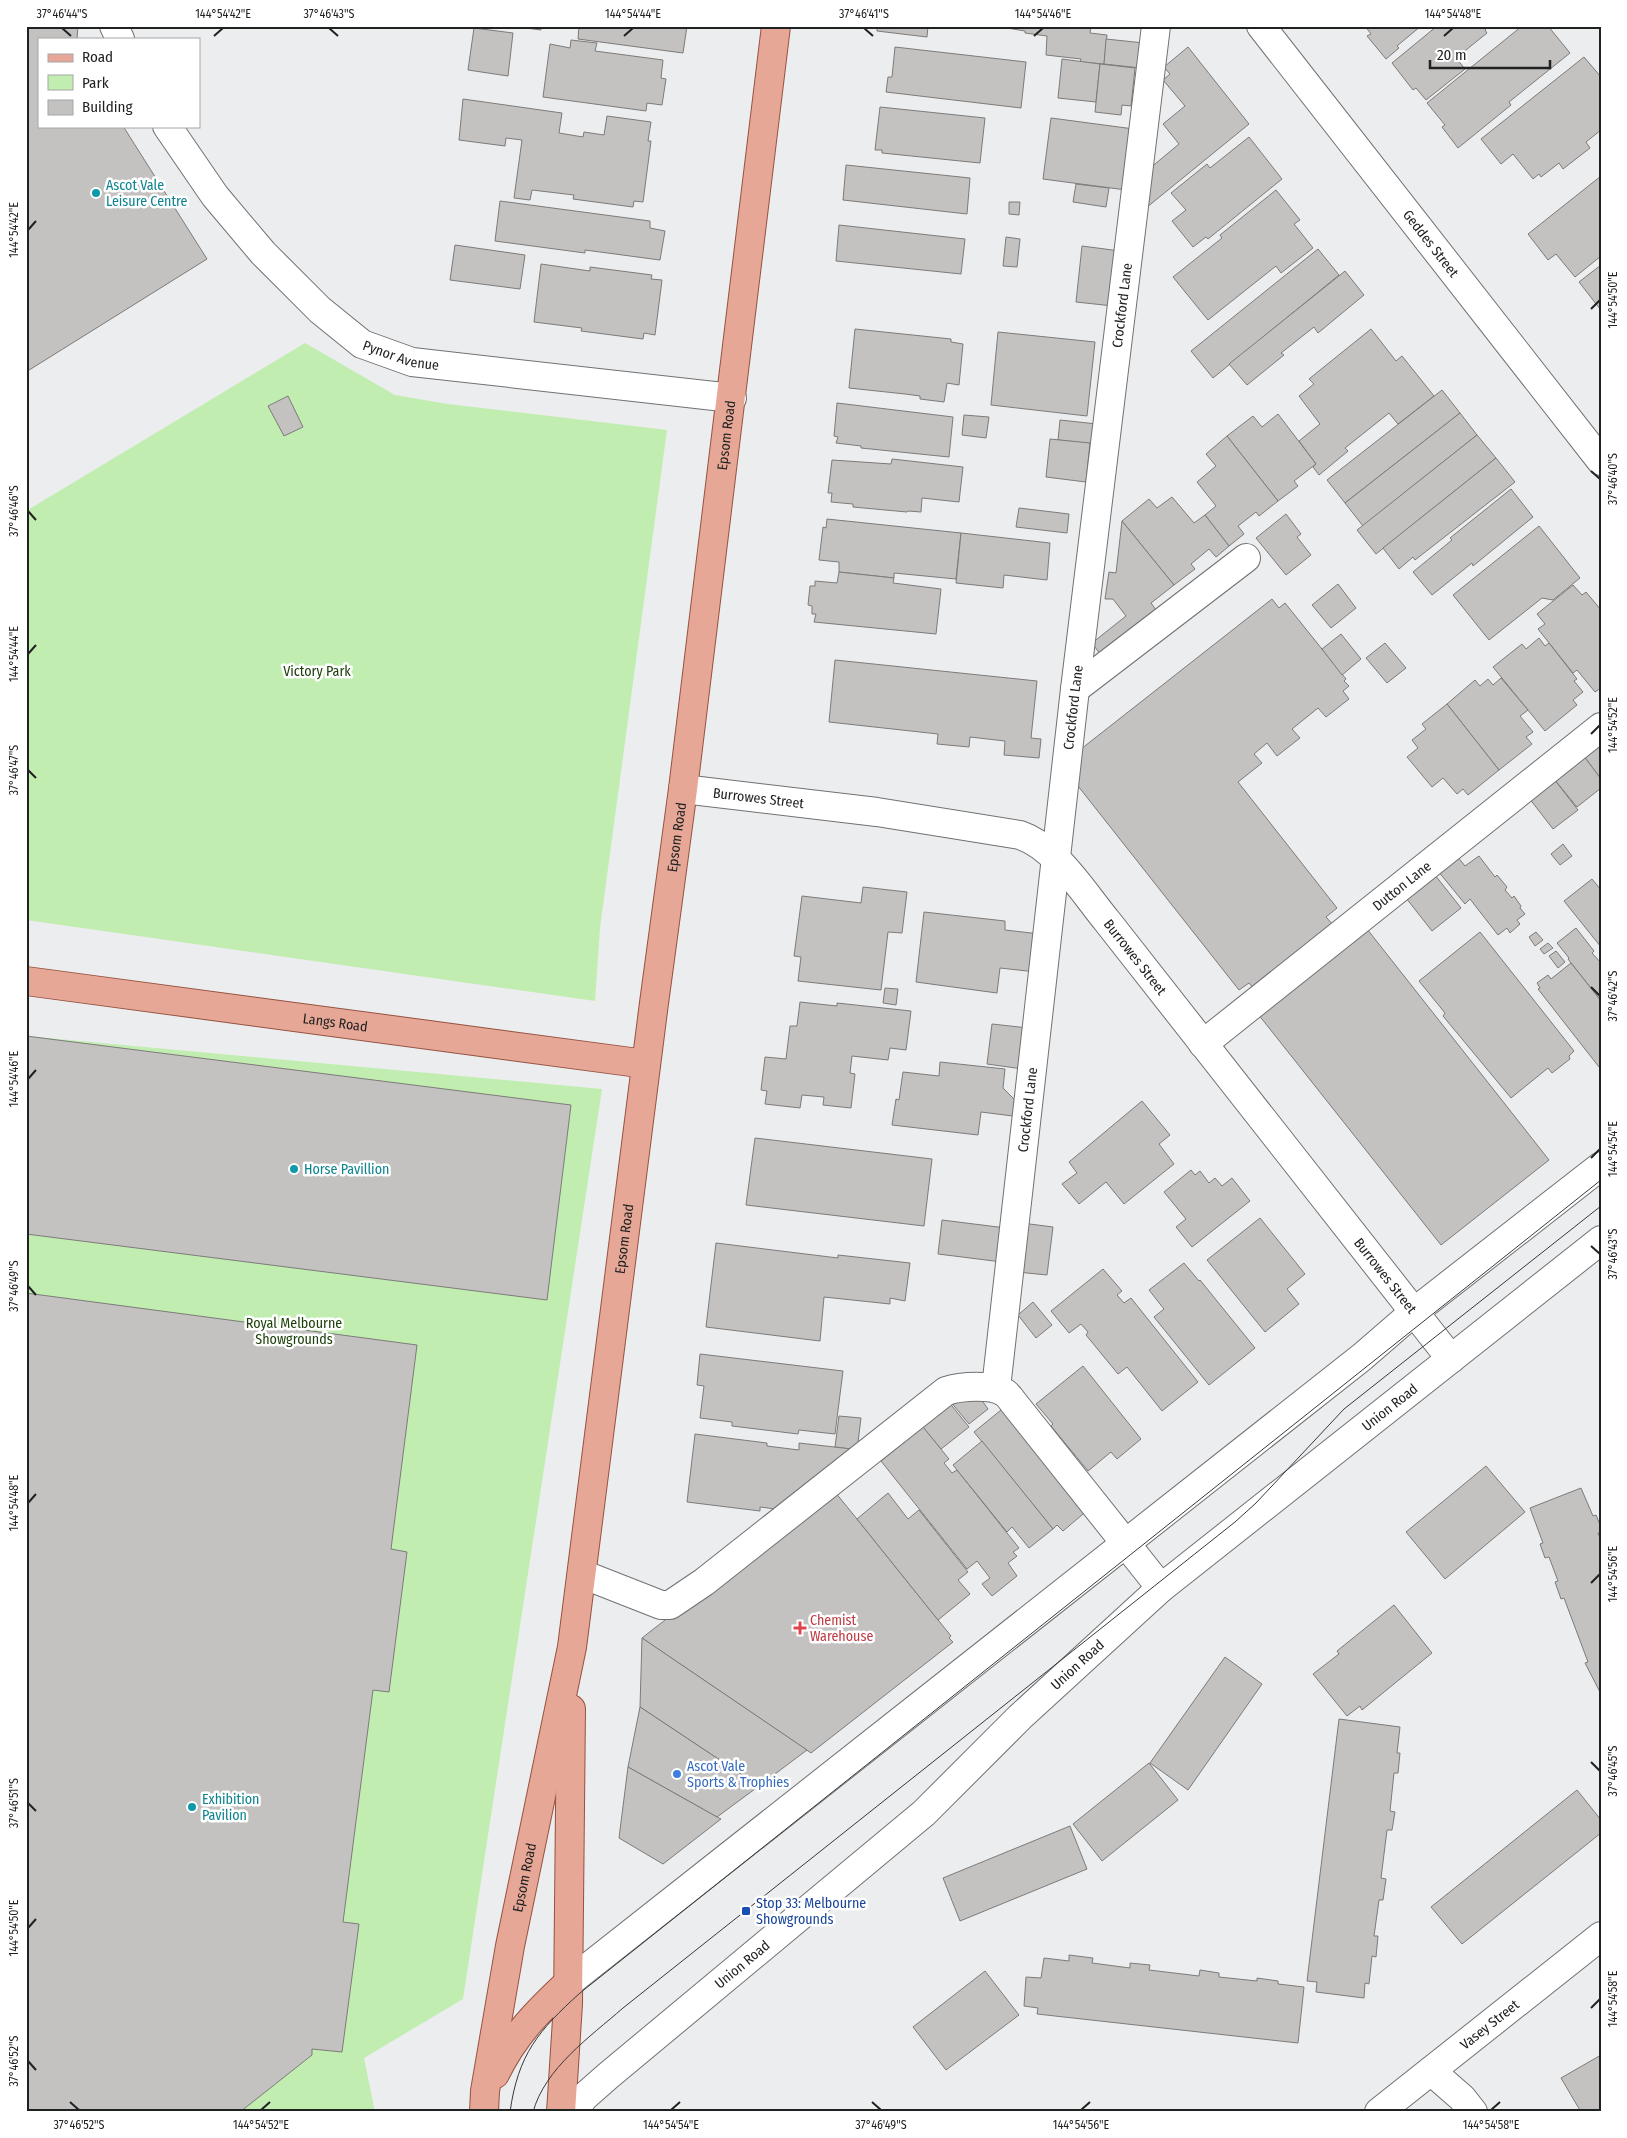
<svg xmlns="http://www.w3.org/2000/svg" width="1627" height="2138" font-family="'Fira Sans Condensed',sans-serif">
<rect width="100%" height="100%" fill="#ecedef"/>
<g fill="#c1eeb0">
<path d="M305,343L395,395L448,404L667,430L600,928L595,1001L26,920V511Z"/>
<path d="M26,1036L602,1089L463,1999L364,2058L375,2112H26Z"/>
</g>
<g fill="#c4c2c0" stroke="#7d7b7a">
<path d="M26,26H78L77,39H39V126H123L207,259L26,372Z"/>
<path d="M511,26H541V30Z"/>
<path d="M579,26H687L683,53L578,39Z"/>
<path d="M877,26H928L927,37L877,31Z"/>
<path d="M995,26H1091L1090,33L1107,35L1104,64L1080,62L1081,59L1046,55L1047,36L1025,33V31Z"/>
<path d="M1365,26H1421L1397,46L1399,48L1386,59L1367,36L1371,34Z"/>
<path d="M1437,26H1489L1485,30L1487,33L1456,58L1465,69L1426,100L1416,88L1413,90L1392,63Z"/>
<path d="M1522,26H1548L1570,53L1509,102L1511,105L1458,148L1442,127L1445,125L1427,103Z"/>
<path d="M474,28L513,33L508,76L468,70Z"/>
<path d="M1106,39L1144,43L1141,68L1104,64Z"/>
<path d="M571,40L597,43L595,51L663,60L661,78L666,79L662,105L647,103L646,111L543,97L550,44L570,48Z"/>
<path d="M895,47L1026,62L1021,108L886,92L888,77H892Z"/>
<path d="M1188,47L1249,124L1146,208L1149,169L1179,144L1163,124L1185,106L1163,80L1170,74L1164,67Z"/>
<path d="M1584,57L1601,77V130L1586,142L1590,148L1563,169L1559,163L1541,177L1539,174L1533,179L1513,154L1501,164L1481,139Z"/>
<path d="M1062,59L1100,64L1096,102L1058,98Z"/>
<path d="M1100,64L1135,68L1131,106L1122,105L1121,115L1095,112Z"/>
<path d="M463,99L562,113L559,133L583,137L584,132L604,135L607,116L651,122L648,141H651L643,202L634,201L633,207L573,199L574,195L532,190L530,200L514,198L522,140L506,138L505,146L459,140Z"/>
<path d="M880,107L985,118L980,163L882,153V150H875Z"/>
<path d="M1051,118L1134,129L1126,190L1043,179Z"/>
<path d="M1249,137L1282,179L1208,239L1206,237L1193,247L1172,221L1186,210L1171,193L1207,164L1210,168Z"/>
<path d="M846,165L970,178L967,214L843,200Z"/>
<path d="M1601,176V256L1575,277L1556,254L1548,260L1528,234Z"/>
<path d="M1076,184L1109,188L1106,207L1073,202Z"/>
<path d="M1276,190L1300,220L1294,224L1313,248L1281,273L1276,266L1208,320L1173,277L1222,238L1220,235Z"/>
<path d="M500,201L650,221V228L665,231L660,260L585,250V253L495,241Z"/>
<path d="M1009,202H1020L1019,215L1009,214Z"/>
<path d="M839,225L965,239L961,274L836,261Z"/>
<path d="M1006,237L1020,239L1017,267L1003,266Z"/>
<path d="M455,245L525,255L520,289L450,280Z"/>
<path d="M1082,246L1120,251L1113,306L1076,302Z"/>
<path d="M1318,249L1339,275L1213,378L1191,351Z"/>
<path d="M541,264L590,271V267L652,275L651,279L662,280L655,335L644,333L643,339L581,331L582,328L534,322Z"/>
<path d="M1601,265V309H1600L1579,282Z"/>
<path d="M1345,271L1364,295L1318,333L1314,327L1281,353L1284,355L1247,385L1229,364Z"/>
<path d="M855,329L951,339V342L963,344L959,385L947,383L944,402L920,399V396L905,394L849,388Z"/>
<path d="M1371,329L1396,361L1402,356L1434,396L1398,424L1389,413L1345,448L1348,451L1319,475L1313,467L1316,464L1299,441L1320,424L1299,396L1314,384L1309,379Z"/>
<path d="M998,332L1095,342L1087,416L991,405Z"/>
<path d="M1442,390L1460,413L1345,503L1327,480Z"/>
<path d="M288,396L303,427L284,436L268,406Z"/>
<path d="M837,403L953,417L949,457L861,448V446L836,443L838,437L834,436Z"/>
<path d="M1460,413L1477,435L1363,526L1345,503Z"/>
<path d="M1278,414L1316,464L1294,481L1298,486L1278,501L1227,436L1253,416L1262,427Z"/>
<path d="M964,415L989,417L986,438L962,435Z"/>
<path d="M1060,420L1097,424L1095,444L1058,440Z"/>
<path d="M1477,435L1496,458L1376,554L1357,530Z"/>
<path d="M1227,436L1278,501L1259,516L1256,512L1238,526L1244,534L1229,546L1205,515L1216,506L1197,482L1216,466L1206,454Z"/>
<path d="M1050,439L1090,443L1086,482L1046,477Z"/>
<path d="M1496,458L1515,482L1415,560L1413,557L1399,569L1383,548Z"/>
<path d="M892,459L963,467L959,502L922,498L921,512L908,511L907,512L853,507V504L831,502L832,493H828L832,460L891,464Z"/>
<path d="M1511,489L1533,517L1473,566L1472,563L1432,595L1413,572L1452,540L1450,538Z"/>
<path d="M1172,497L1194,523L1205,515L1229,546L1216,557L1209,549L1191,564L1195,569L1174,585L1122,521L1149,499L1157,508Z"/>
<path d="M1019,508L1069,514L1067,533L1016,527Z"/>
<path d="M1286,514L1301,534L1297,537L1311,555L1286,575L1256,538Z"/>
<path d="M827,519L961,533L956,579L894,573V578L839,572V562L819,560L823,527L826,528Z"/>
<path d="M1122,521L1174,585L1151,603L1159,614L1103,658L1092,643L1126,616L1113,599H1105L1109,572L1116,573Z"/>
<path d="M1539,526L1580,578L1553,600L1542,598L1489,640L1453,595Z"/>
<path d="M961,533L1050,543L1047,580L1004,575L1003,588L956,583Z"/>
<path d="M839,572L894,578L893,583L941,589L936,634L814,622L816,614H812V606L808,605L810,586H815V581L837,583Z"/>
<path d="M1338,584L1356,608L1331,628L1312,605Z"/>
<path d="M1573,585L1582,595L1586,592L1601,610V688L1595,692L1577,670L1573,673L1538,629L1545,624L1537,614Z"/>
<path d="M1272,599L1279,608L1285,603L1346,679L1344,681L1349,686L1343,691L1349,699L1326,717L1318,708L1292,729L1300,738L1277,756L1267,743L1254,754L1262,763L1238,782L1337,908L1326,917L1334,926L1254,989L1249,983L1239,990L1078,786L1081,749Z"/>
<path d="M1341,634L1361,659L1342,675L1322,649Z"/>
<path d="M1539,638L1545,646L1549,643L1577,679L1574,681L1583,692L1573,700L1577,705L1545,731L1493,667L1522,644L1526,649Z"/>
<path d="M1385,643L1406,668L1387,683L1366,658Z"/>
<path d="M835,660L1037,681L1031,738L1041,739L1039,758L1004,755L1005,741L970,737L969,747L937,744L938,734L829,722Z"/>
<path d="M1501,678L1528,710L1520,716L1533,732L1526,737L1532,744L1499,770L1447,704L1475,680L1480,686L1488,679L1493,685Z"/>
<path d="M1447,704L1499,770L1468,795L1463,789L1457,794L1443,778L1432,787L1407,757L1418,748L1412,740L1426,729L1422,724Z"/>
<path d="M1601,741V779L1583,755Z"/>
<path d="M1583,755L1601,779V788L1577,807L1554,779Z"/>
<path d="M1554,779L1578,810L1553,829L1529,798Z"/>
<path d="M1563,844L1572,856L1560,865L1551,854Z"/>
<path d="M1457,856L1465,866L1479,856L1495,877L1497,875L1507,887L1505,890L1512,898L1514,896L1521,906L1520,908L1525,914L1517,920L1520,924L1510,933L1507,928L1498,935L1470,899L1465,904L1438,871Z"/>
<path d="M1435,875L1461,908L1432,931L1406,898Z"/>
<path d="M1592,879L1601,890V947L1564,901Z"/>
<path d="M863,887L907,892L902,933L888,932L881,990L798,981L801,957L794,956L802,896L861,903Z"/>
<path d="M924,912L1005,921V930L1040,934L1036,972L1000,968L997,993L916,982Z"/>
<path d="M1576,928L1594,951L1592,953L1601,963V1001L1568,959L1569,958L1557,943Z"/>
<path d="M1367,929L1549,1160L1441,1245L1258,1014Z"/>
<path d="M1480,932L1574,1051L1569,1056L1570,1059L1552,1073L1548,1068L1511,1098L1443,1016L1445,1013L1419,981Z"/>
<path d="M1536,932L1543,940L1535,946L1529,937Z"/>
<path d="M1548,943L1553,948L1544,954L1540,949Z"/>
<path d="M1556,951L1565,962L1558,968L1549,956Z"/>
<path d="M1571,963L1601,1001V1066L1599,1067L1538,989L1540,988L1537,983L1548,975L1551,979Z"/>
<path d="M885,988L898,989L896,1005L883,1003Z"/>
<path d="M800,1002L837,1006V1003L911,1011L906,1050L890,1048L888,1060L852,1056L850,1073L855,1074L851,1108L823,1105L824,1097L802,1095L800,1108L765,1104L767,1091L761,1090L765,1057L786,1059L790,1026H797Z"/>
<path d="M992,1024L1028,1028L1023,1069L987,1064Z"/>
<path d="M26,1036L571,1105L547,1300L26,1234Z"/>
<path d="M940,1062L1005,1069L1003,1088L1015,1100L1013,1116L981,1112L978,1135L892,1125L896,1099L899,1100L903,1072L939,1076Z"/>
<path d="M1142,1101L1170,1135L1159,1144L1174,1164L1124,1204L1106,1182L1079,1204L1062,1184L1077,1173L1069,1162Z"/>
<path d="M755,1138L932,1159L924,1226L746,1205Z"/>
<path d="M1191,1170L1195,1175L1200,1171L1209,1183L1215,1178L1222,1186L1232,1178L1250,1201L1192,1247L1176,1227L1186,1219L1164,1192Z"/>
<path d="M1260,1218L1305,1274L1287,1289L1299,1304L1265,1332L1207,1260Z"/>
<path d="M942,1220L1006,1228L1002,1262L938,1254Z"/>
<path d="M1022,1223L1053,1227L1047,1275L1017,1272Z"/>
<path d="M716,1243L838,1258V1255L910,1263L905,1301L890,1298V1304L824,1297L820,1341L706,1327Z"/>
<path d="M1184,1263L1199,1281L1200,1280L1255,1348L1209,1385L1154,1317L1164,1309L1149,1290Z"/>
<path d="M1103,1269L1122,1291L1117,1295L1124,1303L1131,1298L1198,1382L1162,1411L1127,1367L1118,1374L1086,1335L1088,1332L1081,1324L1069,1333L1051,1311Z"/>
<path d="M26,1293L417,1345L391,1549L407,1552L389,1692L373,1690L343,1922L359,1924L342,2052L312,2049V2055L240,2112H26Z"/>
<path d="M1033,1302L1052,1325L1036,1338L1018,1315Z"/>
<path d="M700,1354L843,1371L835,1434L799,1430L798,1434L732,1426V1422L700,1418L704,1386L697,1385Z"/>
<path d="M1083,1366L1141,1439L1117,1459L1111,1452L1088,1471L1051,1426L1053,1424L1036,1404Z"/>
<path d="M978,1395L988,1409L969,1424L950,1401Z"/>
<path d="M948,1401L969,1427L941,1449L920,1424Z"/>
<path d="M1006,1406L1089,1509L1063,1531L1057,1525L1053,1529L974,1432Z"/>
<path d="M839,1416L861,1418L857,1450L835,1447Z"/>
<path d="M923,1427L949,1459L944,1463L952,1473L957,1470L1019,1548L1013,1552L1017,1556L1008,1563L1017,1576L992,1596L982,1584L990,1578L977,1561L967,1569L881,1461Z"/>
<path d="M695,1434L767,1443V1446L799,1450V1443L852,1449L783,1510L760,1507V1511L687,1502Z"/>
<path d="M982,1441L1053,1529L1029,1548L1012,1527L1007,1532L953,1465Z"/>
<path d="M1486,1466L1525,1512L1445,1579L1406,1532Z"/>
<path d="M1581,1488L1593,1516L1596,1515L1601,1527V1532L1598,1533L1601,1540V1694L1585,1663L1588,1662L1564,1598L1561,1599L1555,1582L1558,1581L1549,1557L1545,1558L1540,1544L1543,1543L1530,1508Z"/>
<path d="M830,1491L835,1492L857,1519L951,1636L949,1638L953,1642L811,1753L642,1638Z"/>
<path d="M888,1493L908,1519L919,1510L968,1572L958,1580L970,1594L938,1620L857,1519Z"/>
<path d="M1394,1605L1432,1653L1362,1710L1360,1706L1347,1716L1313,1674L1339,1654L1337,1651Z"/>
<path d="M642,1638L807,1750L759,1786L640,1707Z"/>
<path d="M1225,1657L1262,1684L1188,1790L1150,1763Z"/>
<path d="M640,1707L759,1786L717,1817L628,1767Z"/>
<path d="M1339,1719L1400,1727L1397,1753H1400L1398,1773H1394L1390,1811L1395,1812L1392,1830H1387L1381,1878L1386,1879L1383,1900H1379L1374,1936H1378L1376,1957L1372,1956L1369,1984L1365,1983L1364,1998L1316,1992L1317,1982L1307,1981Z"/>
<path d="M1149,1763L1178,1800L1102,1861L1073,1824Z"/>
<path d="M628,1767L717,1817L721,1819L663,1864L619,1838Z"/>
<path d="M1577,1790L1601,1820V1833L1462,1944L1431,1907Z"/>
<path d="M1070,1826L1087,1869L960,1921L943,1878Z"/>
<path d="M1069,1955L1093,1958L1092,1963L1130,1968V1963L1150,1965L1149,1970L1199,1976L1200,1970L1219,1973V1977L1257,1981V1978L1278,1981V1984L1304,1987L1298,2043L1037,2014L1038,2008L1024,2006L1026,1977L1041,1978L1044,1958L1069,1961Z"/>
<path d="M985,1971L1019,2015L946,2070L913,2027Z"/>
<path d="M1601,2055V2112H1581L1561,2078Z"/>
</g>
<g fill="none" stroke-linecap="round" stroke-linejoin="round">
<g stroke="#707173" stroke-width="30">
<g id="minor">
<path d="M114,26L120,39"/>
<path id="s1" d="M1261,26L1601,461"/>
<path id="s2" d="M167,126L215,196L263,253L320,310L362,344L412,362L732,398"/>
<path d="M1075,689L1246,558"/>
<path id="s3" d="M683,789L877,812L1020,835C1056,847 1083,892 1107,921L1451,1359"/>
<path id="s4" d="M1203,1044L1601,727"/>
<path id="s5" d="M996,1388L1075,689L1156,26"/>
<path d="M582,1574L661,1605H670L704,1582L946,1391C961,1386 993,1384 1005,1393C1008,1395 1011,1399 1013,1402L1161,1588"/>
<path d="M568,1983L1362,1357L1414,1312L1601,1166"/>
<path d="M1431,2071L1462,2098L1473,2112"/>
<path id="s6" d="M573,2112L584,2097L609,2075L924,1813L1020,1717L1161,1588L1601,1240"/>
<path id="s7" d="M1379,2112L1601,1936"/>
</g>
</g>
<g stroke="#965240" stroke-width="30">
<g id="major">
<path id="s8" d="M26,981L646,1064"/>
<path d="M495,2074C514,2035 537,2012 568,1983"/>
<path id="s9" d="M484,2112L485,2091L510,1946L572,1647L654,1003L683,789L776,26"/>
<path d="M561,2112L568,2004L571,1709"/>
</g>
</g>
<use href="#minor" stroke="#fff" stroke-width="28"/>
<use href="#major" stroke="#e6a796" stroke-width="28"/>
<g stroke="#383939" stroke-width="1">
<path d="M510,2112C518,2054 539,2030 580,1993L1601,1180"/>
<path d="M533,2112C545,2068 590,2037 623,2008L1235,1522L1256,1503L1344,1409L1601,1206"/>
</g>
</g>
<path fill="none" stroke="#202121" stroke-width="2" d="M62,28L71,36M329,28L338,36M864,28L873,36M214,36L223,28M624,36L633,28M1034,36L1043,28M1444,36L1453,28M28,230L36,221M1591,309L1600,300M1591,471L1600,479M28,511L36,520M28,654L36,645M1591,734L1600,725M28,770L36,778M1591,987L1600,996M28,1079L36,1070M1591,1158L1600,1149M1591,1246L1600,1254M28,1286L36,1295M28,1503L36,1494M1591,1583L1600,1574M1591,1762L1600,1771M28,1803L36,1811M28,1928L36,1919M1591,2008L1600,1999M28,2061L36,2070M70,2102L79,2110M872,2102L881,2110M261,2110L270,2102M671,2110L680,2102M1081,2110L1090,2102M1491,2110L1500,2102"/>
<g fill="#0f9aa8" stroke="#fff" stroke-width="2">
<circle cx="96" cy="193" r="5"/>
<circle cx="294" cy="1169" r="5"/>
<circle cx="192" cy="1807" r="5"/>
</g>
<path fill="#e0444e" stroke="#fff" stroke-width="2" d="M797.5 1620.5h5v5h5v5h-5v5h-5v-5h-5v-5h5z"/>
<circle fill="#3f7fe0" stroke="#fff" stroke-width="2" cx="677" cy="1774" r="5"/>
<rect fill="#1a4fb4" stroke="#fff" stroke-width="2" x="741" y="1906" width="10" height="10" rx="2.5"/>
<g text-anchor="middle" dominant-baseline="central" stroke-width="5" stroke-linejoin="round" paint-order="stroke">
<g font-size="14" fill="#0d838f" stroke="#fff" text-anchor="start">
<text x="106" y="185">Ascot Vale<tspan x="106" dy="16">Leisure Centre</tspan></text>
<text x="304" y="1169">Horse Pavillion</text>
<text x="202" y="1799">Exhibition<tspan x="202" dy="16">Pavilion</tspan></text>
</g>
<g font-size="14" fill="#202121" stroke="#fff">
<text stroke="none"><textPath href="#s1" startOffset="276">Geddes Street</textPath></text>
<text stroke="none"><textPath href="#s5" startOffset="1090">Crockford Lane</textPath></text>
<text stroke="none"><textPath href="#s2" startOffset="335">Pynor Avenue</textPath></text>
<text stroke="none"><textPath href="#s9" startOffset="1695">Epsom Road</textPath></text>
<text stroke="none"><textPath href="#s5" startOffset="685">Crockford Lane</textPath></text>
<text stroke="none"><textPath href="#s3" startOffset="76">Burrowes Street</textPath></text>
<text stroke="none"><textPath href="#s9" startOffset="1290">Epsom Road</textPath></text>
<text stroke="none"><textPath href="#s4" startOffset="254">Dutton Lane</textPath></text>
<text stroke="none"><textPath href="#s3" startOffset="510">Burrowes Street</textPath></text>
<text stroke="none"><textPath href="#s8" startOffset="312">Langs Road</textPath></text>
<text stroke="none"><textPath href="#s5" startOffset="280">Crockford Lane</textPath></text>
<text stroke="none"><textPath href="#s9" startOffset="885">Epsom Road</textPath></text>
<text stroke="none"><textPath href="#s3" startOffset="915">Burrowes Street</textPath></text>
<text stroke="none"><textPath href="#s6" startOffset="1080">Union Road</textPath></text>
<text stroke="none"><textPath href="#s6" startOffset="675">Union Road</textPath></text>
<text stroke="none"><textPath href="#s9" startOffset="238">Epsom Road</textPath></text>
<text stroke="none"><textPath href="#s6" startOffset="225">Union Road</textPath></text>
<text stroke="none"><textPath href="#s7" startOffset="141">Vasey Street</textPath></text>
</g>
<g font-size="14" fill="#1d400b" stroke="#fff">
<text x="317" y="671">Victory Park</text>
<text x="294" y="1323">Royal Melbourne<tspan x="294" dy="16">Showgrounds</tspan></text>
</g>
<g font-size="14" fill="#be3a42" stroke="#fff" text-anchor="start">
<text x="810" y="1620">Chemist<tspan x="810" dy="16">Warehouse</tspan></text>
</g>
<g font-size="14" fill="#366cbe" stroke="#fff" text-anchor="start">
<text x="687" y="1766">Ascot Vale<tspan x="687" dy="16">Sports &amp; Trophies</tspan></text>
</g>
<g font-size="14" fill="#164399" stroke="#fff" text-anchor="start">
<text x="756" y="1903">Stop 33: Melbourne<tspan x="756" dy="16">Showgrounds</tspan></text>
</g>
</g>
<rect width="1627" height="2138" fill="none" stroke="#ffffff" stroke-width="55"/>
<rect x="38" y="38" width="162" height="90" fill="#ffffff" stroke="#a6a6a6"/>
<rect x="48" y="54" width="25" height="8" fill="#e6a796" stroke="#a6a6a6"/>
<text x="82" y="62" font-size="15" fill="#202121">Road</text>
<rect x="48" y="75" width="25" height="15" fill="#c1eeb0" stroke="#a6a6a6"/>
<text x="82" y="88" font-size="15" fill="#202121">Park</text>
<rect x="48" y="100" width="25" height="15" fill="#c4c2c0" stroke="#a6a6a6"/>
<text x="82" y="112" font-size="15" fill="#202121">Building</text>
<path d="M1430 60v8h120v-8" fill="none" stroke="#202121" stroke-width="2.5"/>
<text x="1437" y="60" font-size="15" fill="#202121" stroke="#ffffff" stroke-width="4" paint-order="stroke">20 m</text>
<rect x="28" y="28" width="1572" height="2082" fill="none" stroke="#202121" stroke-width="2"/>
<g font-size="12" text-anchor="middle" fill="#202121">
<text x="62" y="18">37°46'44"S</text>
<text x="223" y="18">144°54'42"E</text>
<text x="329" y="18">37°46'43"S</text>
<text x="633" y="18">144°54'44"E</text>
<text x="864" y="18">37°46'41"S</text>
<text x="1043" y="18">144°54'46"E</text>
<text x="1453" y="18">144°54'48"E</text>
<text transform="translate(14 230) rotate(-90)" y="4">144°54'42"E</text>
<text transform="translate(1613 300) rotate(-90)" y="4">144°54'50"E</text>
<text transform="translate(1613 479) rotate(-90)" y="4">37°46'40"S</text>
<text transform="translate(14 511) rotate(-90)" y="4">37°46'46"S</text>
<text transform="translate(14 654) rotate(-90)" y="4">144°54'44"E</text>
<text transform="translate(1613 725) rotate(-90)" y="4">144°54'52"E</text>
<text transform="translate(14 770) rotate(-90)" y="4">37°46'47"S</text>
<text transform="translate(1613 996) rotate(-90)" y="4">37°46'42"S</text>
<text transform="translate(14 1079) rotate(-90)" y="4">144°54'46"E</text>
<text transform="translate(1613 1149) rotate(-90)" y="4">144°54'54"E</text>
<text transform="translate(1613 1254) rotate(-90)" y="4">37°46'43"S</text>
<text transform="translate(14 1286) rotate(-90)" y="4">37°46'49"S</text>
<text transform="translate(14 1503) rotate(-90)" y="4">144°54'48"E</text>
<text transform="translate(1613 1574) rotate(-90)" y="4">144°54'56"E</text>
<text transform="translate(1613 1771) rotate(-90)" y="4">37°46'45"S</text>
<text transform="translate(14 1803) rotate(-90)" y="4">37°46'51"S</text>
<text transform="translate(14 1928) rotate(-90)" y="4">144°54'50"E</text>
<text transform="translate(1613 1999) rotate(-90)" y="4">144°54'58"E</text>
<text transform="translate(14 2061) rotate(-90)" y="4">37°46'52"S</text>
<text x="79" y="2129">37°46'52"S</text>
<text x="261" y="2129">144°54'52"E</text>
<text x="671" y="2129">144°54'54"E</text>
<text x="881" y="2129">37°46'49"S</text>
<text x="1081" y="2129">144°54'56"E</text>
<text x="1491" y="2129">144°54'58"E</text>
</g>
</svg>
